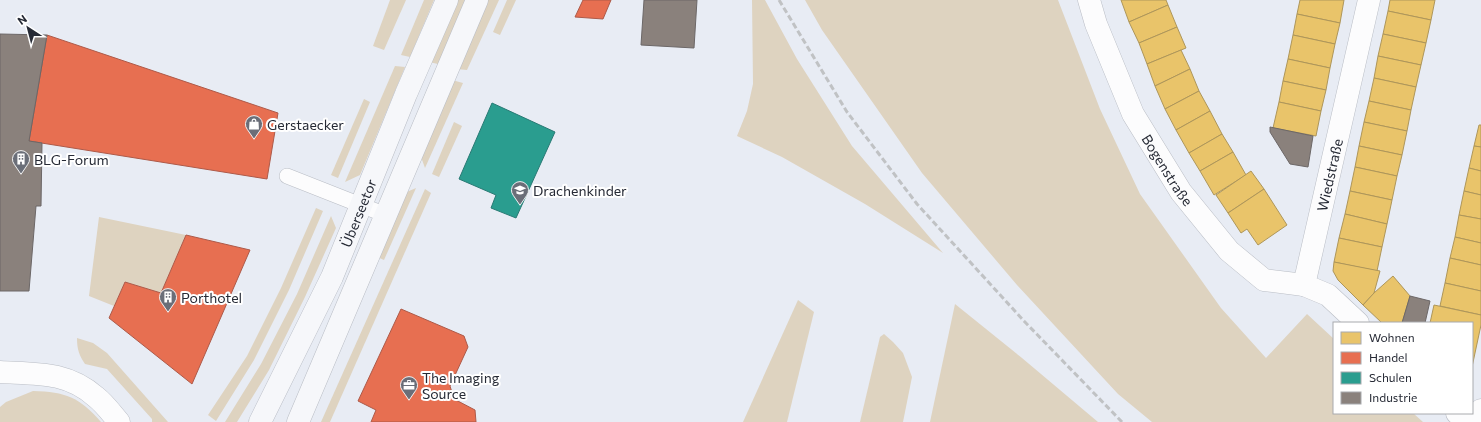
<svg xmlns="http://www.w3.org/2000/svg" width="1481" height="422" font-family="Commissioner,sans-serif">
<rect width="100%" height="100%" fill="#e8ecf4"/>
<g fill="#ded3c0">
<path d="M390,0H406L384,50L373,46Z"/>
<path d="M424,0H434L410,57L401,55Z"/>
<path d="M457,0H465L438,64L429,62Z"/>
<path d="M486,0H499L467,70L456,69Z"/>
<path d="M507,0H516L500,35L493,32Z"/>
<path d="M752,0H765L797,59L852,146L943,253L865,204L782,157L737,136L747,111L753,84Z"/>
<path d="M805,0H1058L1100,109L1140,194L1221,308L1266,358L1307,314L1334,339V413H1413L1423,422H1152L1118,394L1017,285L922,173L822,30Z"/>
<path d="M395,66L405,67L360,175L345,182Z"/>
<path d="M452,80L463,83L425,168L420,154Z"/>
<path d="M364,99L370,102L338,178L331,175Z"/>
<path d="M454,122L462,126L439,177L432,174Z"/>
<path d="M416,188L384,260L375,256L402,194Z"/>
<path d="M425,189L431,193L330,422H321Z"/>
<path d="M316,208L323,211L289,290L254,360L216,421L208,415L247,356L281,288Z"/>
<path d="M331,216L336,228L305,297L269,370L237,422H225L261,364L297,294Z"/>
<path d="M99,217L186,235L161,293L125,282L114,306L89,296Z"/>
<path d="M798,300L814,312L787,422H743Z"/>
<path d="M955,304L1022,358L1098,422H930Z"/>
<path d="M884,334L893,342L903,353L912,377L903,422H860L880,337Z"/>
<path d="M77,338L93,343L107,353L168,422H152V419L107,369L85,364C79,355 77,349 77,338Z"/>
<path d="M33,391C66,392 79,397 101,422H0V407L6,402Z"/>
</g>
<g fill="#e9c46a" stroke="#ae965a">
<path d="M1121,0H1166L1168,5L1129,22Z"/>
<path d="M1300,0H1344L1340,23L1297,14Z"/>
<path d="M1390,0H1435L1431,20L1388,11Z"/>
<path d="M1168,5L1177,27L1139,43L1129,22Z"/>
<path d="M1388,11L1431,20L1426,43L1383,34Z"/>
<path d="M1297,14L1340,23L1335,44L1293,35Z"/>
<path d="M1177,27L1186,48L1147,64L1139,43Z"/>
<path d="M1383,34L1426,43L1421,65L1378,56Z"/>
<path d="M1293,35L1335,44L1330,68L1288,59Z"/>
<path d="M1181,50L1190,69L1155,86L1147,64Z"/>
<path d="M1378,56L1421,65L1416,87L1374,78Z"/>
<path d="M1288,59L1330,68L1326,90L1283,81Z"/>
<path d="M1190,69L1199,91L1165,109L1155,86Z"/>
<path d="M1374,78L1416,87L1411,110L1369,101Z"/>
<path d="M1283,81L1326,90L1321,111L1279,102Z"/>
<path d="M1199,91L1210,111L1176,130L1165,109Z"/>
<path d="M1369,101L1411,110L1407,131L1364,122Z"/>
<path d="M1279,102L1321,111L1316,136L1273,128Z"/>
<path d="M1210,111L1222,134L1189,153L1176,130Z"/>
<path d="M1364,122L1407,131L1402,155L1359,146Z"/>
<path d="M1479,125H1481V147L1474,146Z"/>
<path d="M1222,134L1233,152L1200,171L1189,153Z"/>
<path d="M1359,146L1402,155L1397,176L1355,167Z"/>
<path d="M1474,146L1481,147V171L1469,168Z"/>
<path d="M1233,152L1246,175L1214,195L1200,171Z"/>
<path d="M1355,167L1397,176L1392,200L1350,191Z"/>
<path d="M1469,168L1481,171V195L1464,191Z"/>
<path d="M1251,171L1264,189L1228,213L1216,195Z"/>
<path d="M1264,189L1287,225L1258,245L1247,229L1241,233L1228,213Z"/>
<path d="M1350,191L1392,200L1387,224L1345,214Z"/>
<path d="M1464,191L1481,195V219L1459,215Z"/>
<path d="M1345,214L1387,224L1382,247L1339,238Z"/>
<path d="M1459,215L1481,219V243L1455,237Z"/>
<path d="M1455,237L1481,243V265L1450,258Z"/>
<path d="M1339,238L1382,247L1377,271L1334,262Z"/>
<path d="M1450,258L1481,265V291L1445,283Z"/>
<path d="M1334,262L1380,271L1374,293L1363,305L1338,280L1333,271Z"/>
<path d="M1393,276L1410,296L1402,323H1382L1363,305L1374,293Z"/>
<path d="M1445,283L1481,291V315L1440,306Z"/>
<path d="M1434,305L1481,315V325L1472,367V323H1430Z"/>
</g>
<g fill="#e76f51" stroke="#ad5a49">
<path d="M583,0H611L603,19L575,17Z"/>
<path d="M47,35L278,113L267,179L29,141Z"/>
<path d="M186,235L250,250L192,384L109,318L125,282L161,293Z"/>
<path d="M401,309L464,336L468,347L450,386L454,399L475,410L476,422H371L376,410L358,401Z"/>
</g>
<path fill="#2a9d8f" stroke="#297a74" d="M492,103L555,132L516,218L491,208L496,195L459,179Z"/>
<g fill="#8a817c" stroke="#6c6767">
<path d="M644,0H697L694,48L641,45Z"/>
<path d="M0,34L47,35L29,141L42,143L41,206H36L29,291H0Z"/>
<path d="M1270,127L1313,136L1308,167L1290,164L1270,132Z"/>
<path d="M1410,296L1430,301L1425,323H1402Z"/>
</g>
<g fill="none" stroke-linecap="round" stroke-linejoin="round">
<g stroke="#b9bdc5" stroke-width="16">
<path id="lane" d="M287,176L386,215"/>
</g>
<g stroke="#b9bdc5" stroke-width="23">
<g id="street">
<path id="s1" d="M1089,0L1096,24L1133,114L1181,192L1229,251L1264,280L1304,285"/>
<path id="s2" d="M1358,323L1328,295L1304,285L1369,0"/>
<path d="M0,372C36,374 67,371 96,397C105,404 112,414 119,422"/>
<path d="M1457,413L1468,422"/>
<path d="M1478,422L1481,410"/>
</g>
</g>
<g stroke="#b9bdc5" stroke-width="23">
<g id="secondary">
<path id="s3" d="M260,422L332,277L406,94L447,0"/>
<path d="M298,422L477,0"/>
</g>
</g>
<use href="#lane" stroke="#fcfcfd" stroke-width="15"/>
<use href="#street" stroke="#fcfcfd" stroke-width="22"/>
<use href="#secondary" stroke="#f6f7fa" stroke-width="22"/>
<path stroke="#c0c2c4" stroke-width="3" stroke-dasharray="6 3" stroke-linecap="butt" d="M779,0L847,112L917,204L1024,321L1122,422"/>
</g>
<defs>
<g id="shop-pin" transform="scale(0.9)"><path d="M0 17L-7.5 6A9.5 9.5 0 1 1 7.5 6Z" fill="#6a6e78" stroke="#fff"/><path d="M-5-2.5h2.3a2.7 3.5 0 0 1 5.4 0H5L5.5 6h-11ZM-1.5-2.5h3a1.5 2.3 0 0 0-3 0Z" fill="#fff"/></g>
<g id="building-pin" transform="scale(0.9)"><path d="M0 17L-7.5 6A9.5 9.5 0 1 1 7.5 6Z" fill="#6a6e78" stroke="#fff"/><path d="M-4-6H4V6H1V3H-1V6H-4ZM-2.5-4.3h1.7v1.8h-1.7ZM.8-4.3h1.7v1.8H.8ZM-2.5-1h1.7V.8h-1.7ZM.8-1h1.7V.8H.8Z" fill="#fff"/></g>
<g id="school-pin" transform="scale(0.9)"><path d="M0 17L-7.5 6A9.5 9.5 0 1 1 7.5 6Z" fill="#6a6e78" stroke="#fff"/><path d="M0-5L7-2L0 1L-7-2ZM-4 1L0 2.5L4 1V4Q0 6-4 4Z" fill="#fff"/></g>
<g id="office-pin" transform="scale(0.9)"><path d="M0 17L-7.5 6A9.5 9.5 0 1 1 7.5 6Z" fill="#6a6e78" stroke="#fff"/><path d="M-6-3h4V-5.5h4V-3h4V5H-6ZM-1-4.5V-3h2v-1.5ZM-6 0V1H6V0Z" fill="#fff"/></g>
</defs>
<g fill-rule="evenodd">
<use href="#shop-pin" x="254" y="124"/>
<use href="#building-pin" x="21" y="159"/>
<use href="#school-pin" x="520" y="190"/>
<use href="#building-pin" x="168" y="297"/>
<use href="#office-pin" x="409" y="385"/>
</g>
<g text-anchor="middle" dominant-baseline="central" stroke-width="4" stroke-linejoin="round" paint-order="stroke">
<g font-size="14" fill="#262a35" stroke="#fff" text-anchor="start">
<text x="267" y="124">Gerstaecker</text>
<text x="34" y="159">BLG-Forum</text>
<text x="533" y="190">Drachenkinder</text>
<text x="181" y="297">Porthotel</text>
<text x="422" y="377">The Imaging<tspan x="422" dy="16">Source</tspan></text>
</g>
<g font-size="14" fill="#262a35" stroke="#fff">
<text stroke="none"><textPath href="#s1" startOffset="188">Bogenstraße</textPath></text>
<text stroke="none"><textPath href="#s2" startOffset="180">Wiedstraße</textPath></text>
<text stroke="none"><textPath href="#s3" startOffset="231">Überseetor</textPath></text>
</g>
</g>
<rect x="1333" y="322" width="140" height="92" fill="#ffffff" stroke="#a8aaae"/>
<rect x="1341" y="332" width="20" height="12" fill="#e9c46a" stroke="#a8aaae"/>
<text x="1369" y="342" font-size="12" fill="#262a35">Wohnen</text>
<rect x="1341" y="352" width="20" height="12" fill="#e76f51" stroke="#a8aaae"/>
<text x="1369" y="362" font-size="12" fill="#262a35">Handel</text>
<rect x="1341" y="372" width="20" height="12" fill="#2a9d8f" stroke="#a8aaae"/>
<text x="1369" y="382" font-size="12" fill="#262a35">Schulen</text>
<rect x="1341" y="392" width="20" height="12" fill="#8a817c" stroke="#a8aaae"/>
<text x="1369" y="402" font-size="12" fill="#262a35">Industrie</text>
<g transform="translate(28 28) rotate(324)" stroke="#ffffff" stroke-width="3" paint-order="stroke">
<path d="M0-3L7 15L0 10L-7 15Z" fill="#262a35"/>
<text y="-6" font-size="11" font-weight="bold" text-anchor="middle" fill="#262a35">N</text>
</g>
</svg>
